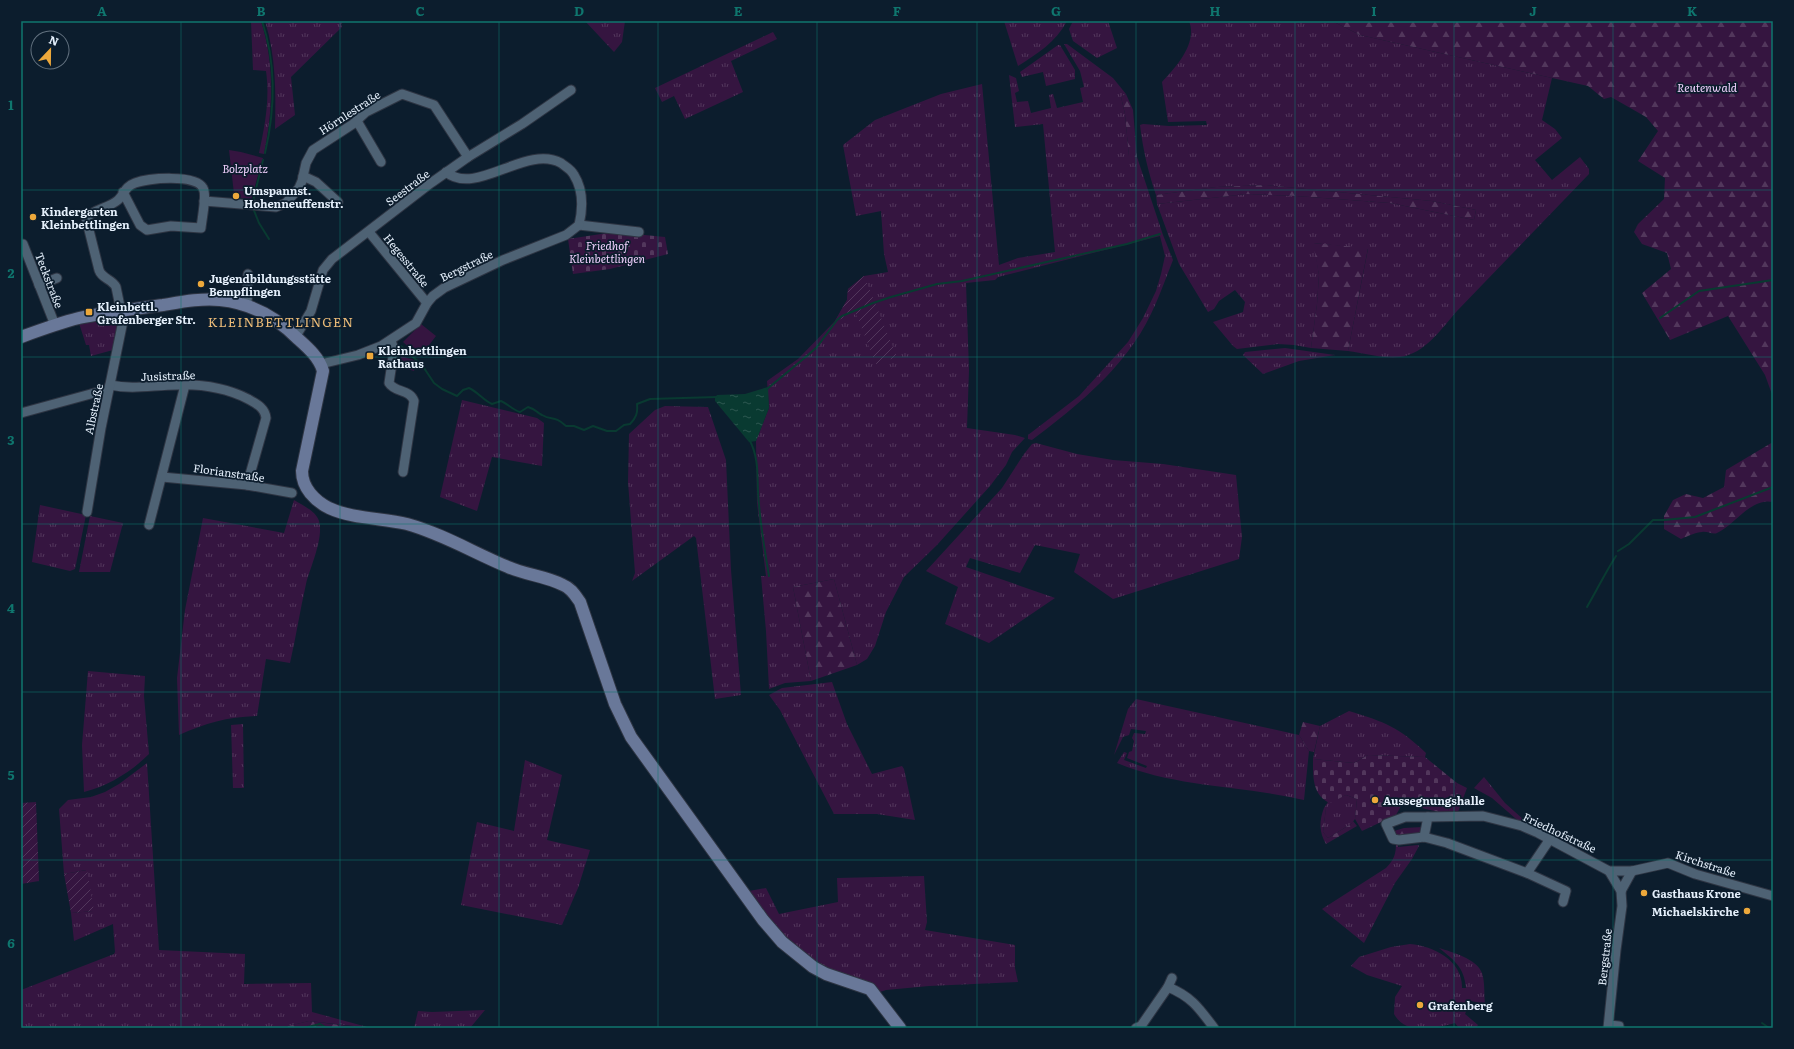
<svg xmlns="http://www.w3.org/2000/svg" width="1794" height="1049" font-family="Literata,serif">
<defs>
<pattern id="grass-tufts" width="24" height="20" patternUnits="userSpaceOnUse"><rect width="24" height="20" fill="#351540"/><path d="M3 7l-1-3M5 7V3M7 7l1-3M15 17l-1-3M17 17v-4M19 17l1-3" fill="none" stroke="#52375c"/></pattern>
<pattern id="forest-firs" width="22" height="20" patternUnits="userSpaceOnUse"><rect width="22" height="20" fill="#351540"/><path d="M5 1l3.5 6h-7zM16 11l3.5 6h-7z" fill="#52375c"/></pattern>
<pattern id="cemetery-stones" width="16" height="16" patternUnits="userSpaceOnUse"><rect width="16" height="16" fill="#351540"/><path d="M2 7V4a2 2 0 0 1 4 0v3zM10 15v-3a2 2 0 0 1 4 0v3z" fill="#52375c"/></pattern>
<pattern id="garden-furrows" width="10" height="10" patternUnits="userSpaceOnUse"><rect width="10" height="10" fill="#351540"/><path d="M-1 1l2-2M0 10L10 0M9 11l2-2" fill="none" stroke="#52375c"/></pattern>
<pattern id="water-ripples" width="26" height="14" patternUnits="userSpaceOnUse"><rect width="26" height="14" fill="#093a31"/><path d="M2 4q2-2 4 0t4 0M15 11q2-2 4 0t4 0" fill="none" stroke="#2d5750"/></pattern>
</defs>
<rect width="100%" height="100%" fill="#0c1d2d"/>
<g fill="url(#grass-tufts)">
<path d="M251,21H261C275,66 273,108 264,154L259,153C265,126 270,99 266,71L253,70Z"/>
<path d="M265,21H344L341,24L342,27L291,77L295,115L275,129C276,93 276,56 265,21Z"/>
<path d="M585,21H625L622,42L614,52Z"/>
<path d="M1004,21H1067C1056,42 1037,54 1018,66Z"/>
<path d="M1073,21H1108L1117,48L1097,58L1073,41L1069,29Z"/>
<path d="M1189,21H1332L1360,35L1552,78L1542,120L1555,129L1562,138L1535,160L1552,180L1580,157L1589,169V174L1457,311C1442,328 1425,354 1400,357C1383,359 1364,353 1348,351L1368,249L1314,243L1319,275L1317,304L1311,348L1294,345L1278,344L1237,349L1233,346L1213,322L1243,312L1245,302L1235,290L1219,301L1214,309L1208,312L1179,264L1157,204L1247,194L1296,196L1390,203L1474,220L1476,210L1432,201L1266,185L1216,187L1156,195C1148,171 1143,150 1140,125L1143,124L1169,126L1207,125L1206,121L1168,122L1162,82C1176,67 1198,43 1189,21Z"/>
<path d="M773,32L777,39L731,61L743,92L685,119L674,96L662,102L655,88Z"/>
<path d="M1064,44H1067L1113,78L1126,94L1121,97L1125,114L1129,156L1137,157L1163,235L1173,260C1162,288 1152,318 1134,343C1107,382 1069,412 1032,440L1028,439V435L1079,396L1128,342L1143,318L1156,291L1161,274L1165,256L1160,236L998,277L995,280L966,283L969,370L967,428L1015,435L1025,438L1012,452L1006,465L990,486L937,545L904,577L886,612L875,646L867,659L857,665L834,579L793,587L811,681L785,683L769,689L766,631L761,576H766L757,503L756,441L769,408L767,381L798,359L835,321L847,300L848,289L864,276L888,272L884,254L881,211L856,216L843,145L875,120L941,94L982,84L999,265L1018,258L1055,252L1043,124L1015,127L1009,75L1016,78L1019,91L1015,93L1017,102L1028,101L1031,113L1051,108L1049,95L1053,94L1057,108L1083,102L1080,88L1084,87L1080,71Z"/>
<path d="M1058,45H1060L1075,70V79L1046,86L1043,72L1022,77L1020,72Z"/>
<path d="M110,319L115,320L118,326L113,350L91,356L89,345H86L79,323Z"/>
<path d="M1285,348L1335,355L1299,361L1263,374L1243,355L1245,352Z"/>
<path d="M462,400L537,418L544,423L542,466L492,457L477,511L440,497Z"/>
<path d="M665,406L708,407L726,460L731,570L741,695L715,699L696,538L694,536L632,581L635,573L628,482L629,434L655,410Z"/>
<path d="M1036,443L1077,454L1113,460L1163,464L1236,475L1242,537L1239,559L1113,599L1074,572L1080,554L1035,545L1020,573L970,558L966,567L1055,598L989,643L945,624L958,587L926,571L1002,488L1024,454L1032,444Z"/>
<path d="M294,500C302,505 316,511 319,521C324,538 310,568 306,584C300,610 296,637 290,663L266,659L257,716C227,717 206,723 179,735L177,678L185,610L203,518L284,533Z"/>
<path d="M40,505L86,515L75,569L70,571L32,562Z"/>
<path d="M90,516L123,523L110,572H79Z"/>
<path d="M88,671L145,676L144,696L149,754C131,772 108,786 84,792L82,745Z"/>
<path d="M832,682L847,724L872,774L902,766L904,769L915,820L877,814H834L780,710L769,695L782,688Z"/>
<path d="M1136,699L1299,735L1309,751L1304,800C1240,785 1178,788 1117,763L1124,752L1127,753L1124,760L1146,768L1147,766L1127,758L1129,752L1132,751L1134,741L1132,738L1134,733L1145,734L1146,731L1131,729L1129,735L1123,737L1114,755L1128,709Z"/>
<path d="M1349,711C1385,722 1399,727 1426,753L1425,757L1368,755L1354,763L1313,759L1320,726Z"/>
<path d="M243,724L244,788H233L231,725Z"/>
<path d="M525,760L562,775L547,840L590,850L578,888L562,925L461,905L477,822L514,831Z"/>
<path d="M147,763L159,950L245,954L244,984L311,983L312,1012L371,1028L309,1021L280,1028H21V990L114,954L115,952L113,924L74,941L71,913L93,911L86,870L64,874L59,809L68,800L91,797L105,792L119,784Z"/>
<path d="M1484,777L1505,803L1524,820L1523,825L1492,798L1474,788Z"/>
<path d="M1457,783L1467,788L1458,812L1447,814Z"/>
<path d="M1346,795L1357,799L1355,819L1351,824L1328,838L1323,832L1326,808H1324L1328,802Z"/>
<path d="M1396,843H1398V847L1418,845L1419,846L1412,859L1395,883L1364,943L1322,909L1386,868C1394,860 1396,854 1396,843Z"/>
<path d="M924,876L927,922L925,930L1015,945V968L1018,982L929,986L886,990L880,992C850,979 817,968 793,947C775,931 762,910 749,891L766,888L779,914L838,902L837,878Z"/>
<path d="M1410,944C1434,946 1463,961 1462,988H1466C1464,967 1455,961 1439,948C1452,952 1477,959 1482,973C1485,982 1484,994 1485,1004L1471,1001L1465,1014L1478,1025L1476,1028H1459L1455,1023C1435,1028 1406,1036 1394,1014L1395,997L1402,986L1367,975L1351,966L1359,957L1391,947Z"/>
<path d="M485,1010L470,1028H414L418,1011L432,1012Z"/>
</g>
<g fill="url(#forest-firs)">
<path d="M1332,21H1773V397L1765,375L1728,316L1670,340L1642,293L1671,269L1667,253L1642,244L1634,232L1638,224L1664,199L1665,178L1638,161L1658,131L1646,117L1611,97L1604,99L1588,86L1360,35Z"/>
<path d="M1126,94L1133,110L1137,157H1129L1125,114L1121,97Z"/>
<path d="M1266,185L1432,201L1476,210L1474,220L1390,203L1296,196L1247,194L1157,204L1156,195L1216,187Z"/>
<path d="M1313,243L1368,248L1348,351L1311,348L1317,304L1319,275Z"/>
<path d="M1773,442V502C1751,497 1735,525 1717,533C1713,535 1707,531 1702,532C1696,532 1688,536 1681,539L1664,529V516L1673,500L1686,494L1703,498L1724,487L1726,470Z"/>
<path d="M834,579L857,665L811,681L793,587Z"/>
<path d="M1303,722L1320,726L1314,752L1309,751L1299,735Z"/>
<path d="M1324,808H1326L1323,832L1328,838L1351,824L1353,821L1357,826L1326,844C1319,832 1319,821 1324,808Z"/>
<path d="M1423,827L1418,835L1396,836L1394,831L1404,828Z"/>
<path d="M309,1021L364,1028H280Z"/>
</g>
<g fill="url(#cemetery-stones)">
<path d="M614,232L665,237L668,254L610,269L573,274L568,239Z"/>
<path d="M1368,755L1425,757L1457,783L1447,814L1409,805L1401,806L1396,815L1362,831L1355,819L1357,799L1346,795L1330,803C1312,795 1313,776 1313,759L1354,763Z"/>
</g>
<g fill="#351540">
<path d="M229,150L241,152L263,158L251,200L237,197L236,194H234Z"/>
<path d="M421,324L436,336L420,357L403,342Z"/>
<path d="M401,356L417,361L414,371L397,366Z"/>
</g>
<g fill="url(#garden-furrows)">
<path d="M864,276L897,357L876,364L856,314L835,321L847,300L848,289Z"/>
<path d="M36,802L39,881L21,884V803Z"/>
<path d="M87,870L94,911L71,913L64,874Z"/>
</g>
<path fill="url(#water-ripples)" d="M768,387L769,408L756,441L749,442L715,401V398L717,395L745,394Z"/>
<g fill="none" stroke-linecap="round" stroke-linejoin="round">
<g stroke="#093a31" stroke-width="2">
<path d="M262,21C276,63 275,110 265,153"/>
<path d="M253,201L263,160"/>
<path d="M253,208L259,223L269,239"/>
<path d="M1660,318L1699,291L1773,280"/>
<path d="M401,346L422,365L434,383L442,389L457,396L463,390L469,388C478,392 483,400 492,404L501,401C508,404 513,410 520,412L528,407C538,410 535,412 542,415C552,421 554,415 566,426H574L584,430L593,426L607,431H616L624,425L630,424C636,418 638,413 637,404L650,399L717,397"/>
<path d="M767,389L808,355L817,347L837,320L842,316L873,303L891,297L937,284L962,281L1127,244L1160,234"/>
<path d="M749,439C761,461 756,482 759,505C761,529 765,552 769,576"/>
<path d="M1618,551L1629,544L1653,520H1664L1695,517L1773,487"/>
<path d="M1587,607C1597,590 1605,573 1616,556"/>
<path d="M1762,1023L1769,1028"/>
<path d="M304,1028L320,1024L327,1028"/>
</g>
<g stroke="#2e3543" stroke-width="11">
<g id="street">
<path d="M357,121L381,162"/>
<path d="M446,172C476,197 526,144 561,163C566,167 571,169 574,175C584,191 583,208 579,225"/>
<path d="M303,176L316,182L338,202"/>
<path d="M204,201L276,207L286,203L299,188L302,181L306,163L313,150L353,124L366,112L402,94L434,105L468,157"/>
<path d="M579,225L639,232"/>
<path d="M369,232L427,303"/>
<path d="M23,244L55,325"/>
<path d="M39,285L57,278"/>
<path d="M247,306L248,274"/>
<path d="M296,336L311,311L323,270L332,259L431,183L468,157L522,124L571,90"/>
<path d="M391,340L394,350L389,383C395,393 410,389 414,401L403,472"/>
<path d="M321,364L358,355L381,346L416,323L427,303L433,296L444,288L503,260L566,235L579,225"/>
<path d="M110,385C133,390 154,385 177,385C202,384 226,388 248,399C257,404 265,408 266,418L247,485"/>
<path d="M21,413L109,389"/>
<path d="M162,477L247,485L292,493"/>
<path d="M87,512L101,428L123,321L116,287C112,279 102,279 99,270L86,218C94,209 109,208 118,200C125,194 124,187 135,183C148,178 196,174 203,188C207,195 202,218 201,228L171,226L147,230L140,225L123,192"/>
<path d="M149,525L185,385"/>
<path d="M1428,817H1405L1386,824L1393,839L1399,840L1424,837L1447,843L1527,873L1566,891L1563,902"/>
<path d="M1424,837L1428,817L1483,816L1522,826L1538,833L1609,871H1632L1668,863L1695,874L1773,896"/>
<path d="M1527,873L1550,839"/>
<path d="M1621,891L1632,871"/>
<path d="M1168,987C1192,997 1199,1008 1214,1028"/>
<path d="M1609,1025L1619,1026V1028"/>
<path d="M1136,1028L1141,1026L1168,987L1172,978"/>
<path d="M1608,1028L1616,950L1622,906L1621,891L1609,871"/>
</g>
</g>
<g stroke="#2e3543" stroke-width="14">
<path id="secondary" d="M21,337C40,330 59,323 79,318C106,312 135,309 163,305C181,302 201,298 220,300C250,303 276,317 297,338C307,347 319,357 323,371L302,471C302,488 315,501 329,508C353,519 382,518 407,524C443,534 474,553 508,567C526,575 546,576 563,585C571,588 575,595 580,602L615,704L631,737L763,920L782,942L813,967L826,974L870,989L900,1028"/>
</g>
<use href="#street" stroke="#4e6274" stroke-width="9"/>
<use href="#secondary" stroke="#697899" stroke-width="12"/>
</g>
<path fill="none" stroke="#0f766e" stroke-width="1" stroke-opacity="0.55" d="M181,21V1028M340,21V1028M499,21V1028M658,21V1028M817,21V1028M977,21V1028M1136,21V1028M1295,21V1028M1454,21V1028M1613,21V1028M21,190H1773M21,357H1773M21,524H1773M21,692H1773M21,860H1773"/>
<g fill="#eda83b" stroke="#0c1d2d" stroke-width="1.5">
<circle cx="236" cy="196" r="4"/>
<circle cx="33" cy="217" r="4"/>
<circle cx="201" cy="284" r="4"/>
<rect x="85" y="308" width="8" height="8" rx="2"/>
<rect x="366" y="352" width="8" height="8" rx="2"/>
<circle cx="1375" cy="800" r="4"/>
<circle cx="1644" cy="893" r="4"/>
<circle cx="1747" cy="911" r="4"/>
<circle cx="1420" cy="1005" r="4"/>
</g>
<g text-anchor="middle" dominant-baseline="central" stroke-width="3.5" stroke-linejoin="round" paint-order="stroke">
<g font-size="11" font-style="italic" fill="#f1d1fe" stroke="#0c1d2d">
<text x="1707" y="87">Reutenwald</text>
<text x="245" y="168">Bolzplatz</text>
<text x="607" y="245">Friedhof<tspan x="607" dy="13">Kleinbettlingen</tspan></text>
</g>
<g font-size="11" fill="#e4effb" stroke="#0c1d2d">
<text transform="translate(349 112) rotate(-33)">Hörnlestraße</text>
<text transform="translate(407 187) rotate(-37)">Seestraße</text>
<text transform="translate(407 260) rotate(51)">Hegesstraße</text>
<text transform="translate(466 265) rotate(-26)">Bergstraße</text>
<text transform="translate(50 280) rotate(69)">Teckstraße</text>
<text transform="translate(168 375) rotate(-2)">Jusistraße</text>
<text transform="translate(93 409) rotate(-78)">Albstraße</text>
<text transform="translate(229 472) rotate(8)">Florianstraße</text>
<text transform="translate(1560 832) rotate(25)">Friedhofstraße</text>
<text transform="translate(1706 863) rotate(18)">Kirchstraße</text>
<text transform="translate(1604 957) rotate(-84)">Bergstraße</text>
</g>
<g font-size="11" font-weight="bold" fill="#e4effb" stroke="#0c1d2d" text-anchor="start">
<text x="244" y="190">Umspannst.<tspan x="244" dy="13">Hohenneuffenstr.</tspan></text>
<text x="41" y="211">Kindergarten<tspan x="41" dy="13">Kleinbettlingen</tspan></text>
<text x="209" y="278">Jugendbildungsstätte<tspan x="209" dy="13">Bempflingen</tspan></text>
<text x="97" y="306">Kleinbettl.<tspan x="97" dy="13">Grafenberger Str.</tspan></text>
<text x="378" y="350">Kleinbettlingen<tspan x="378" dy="13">Rathaus</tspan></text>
<text x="1383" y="800">Aussegnungshalle</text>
<text x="1652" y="893">Gasthaus Krone</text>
<text x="1739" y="911" text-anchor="end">Michaelskirche</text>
<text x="1428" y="1005">Grafenberg</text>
</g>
<g font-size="13" letter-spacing="1" fill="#e8b977" stroke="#0c1d2d">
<text x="281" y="321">KLEINBETTLINGEN</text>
</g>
</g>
<rect width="1794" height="1049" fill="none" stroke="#0c1d2d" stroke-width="44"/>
<g transform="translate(50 50) rotate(22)"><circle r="19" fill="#0c1d2d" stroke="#62717f"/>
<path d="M0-3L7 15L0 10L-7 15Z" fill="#eda83b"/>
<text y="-6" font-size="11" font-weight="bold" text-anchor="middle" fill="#e4effb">N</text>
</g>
<rect x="22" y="22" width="1750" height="1005" fill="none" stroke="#0f766e" stroke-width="1.5"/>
<g font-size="13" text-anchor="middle" font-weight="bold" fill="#0f766e">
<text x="102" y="16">A</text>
<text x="261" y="16">B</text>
<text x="420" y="16">C</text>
<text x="579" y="16">D</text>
<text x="738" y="16">E</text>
<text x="897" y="16">F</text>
<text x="1056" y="16">G</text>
<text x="1215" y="16">H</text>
<text x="1374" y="16">I</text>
<text x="1533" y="16">J</text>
<text x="1692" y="16">K</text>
<text x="11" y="110">1</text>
<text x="11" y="278">2</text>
<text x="11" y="445">3</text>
<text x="11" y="613">4</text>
<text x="11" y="780">5</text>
<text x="11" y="948">6</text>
</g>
</svg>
